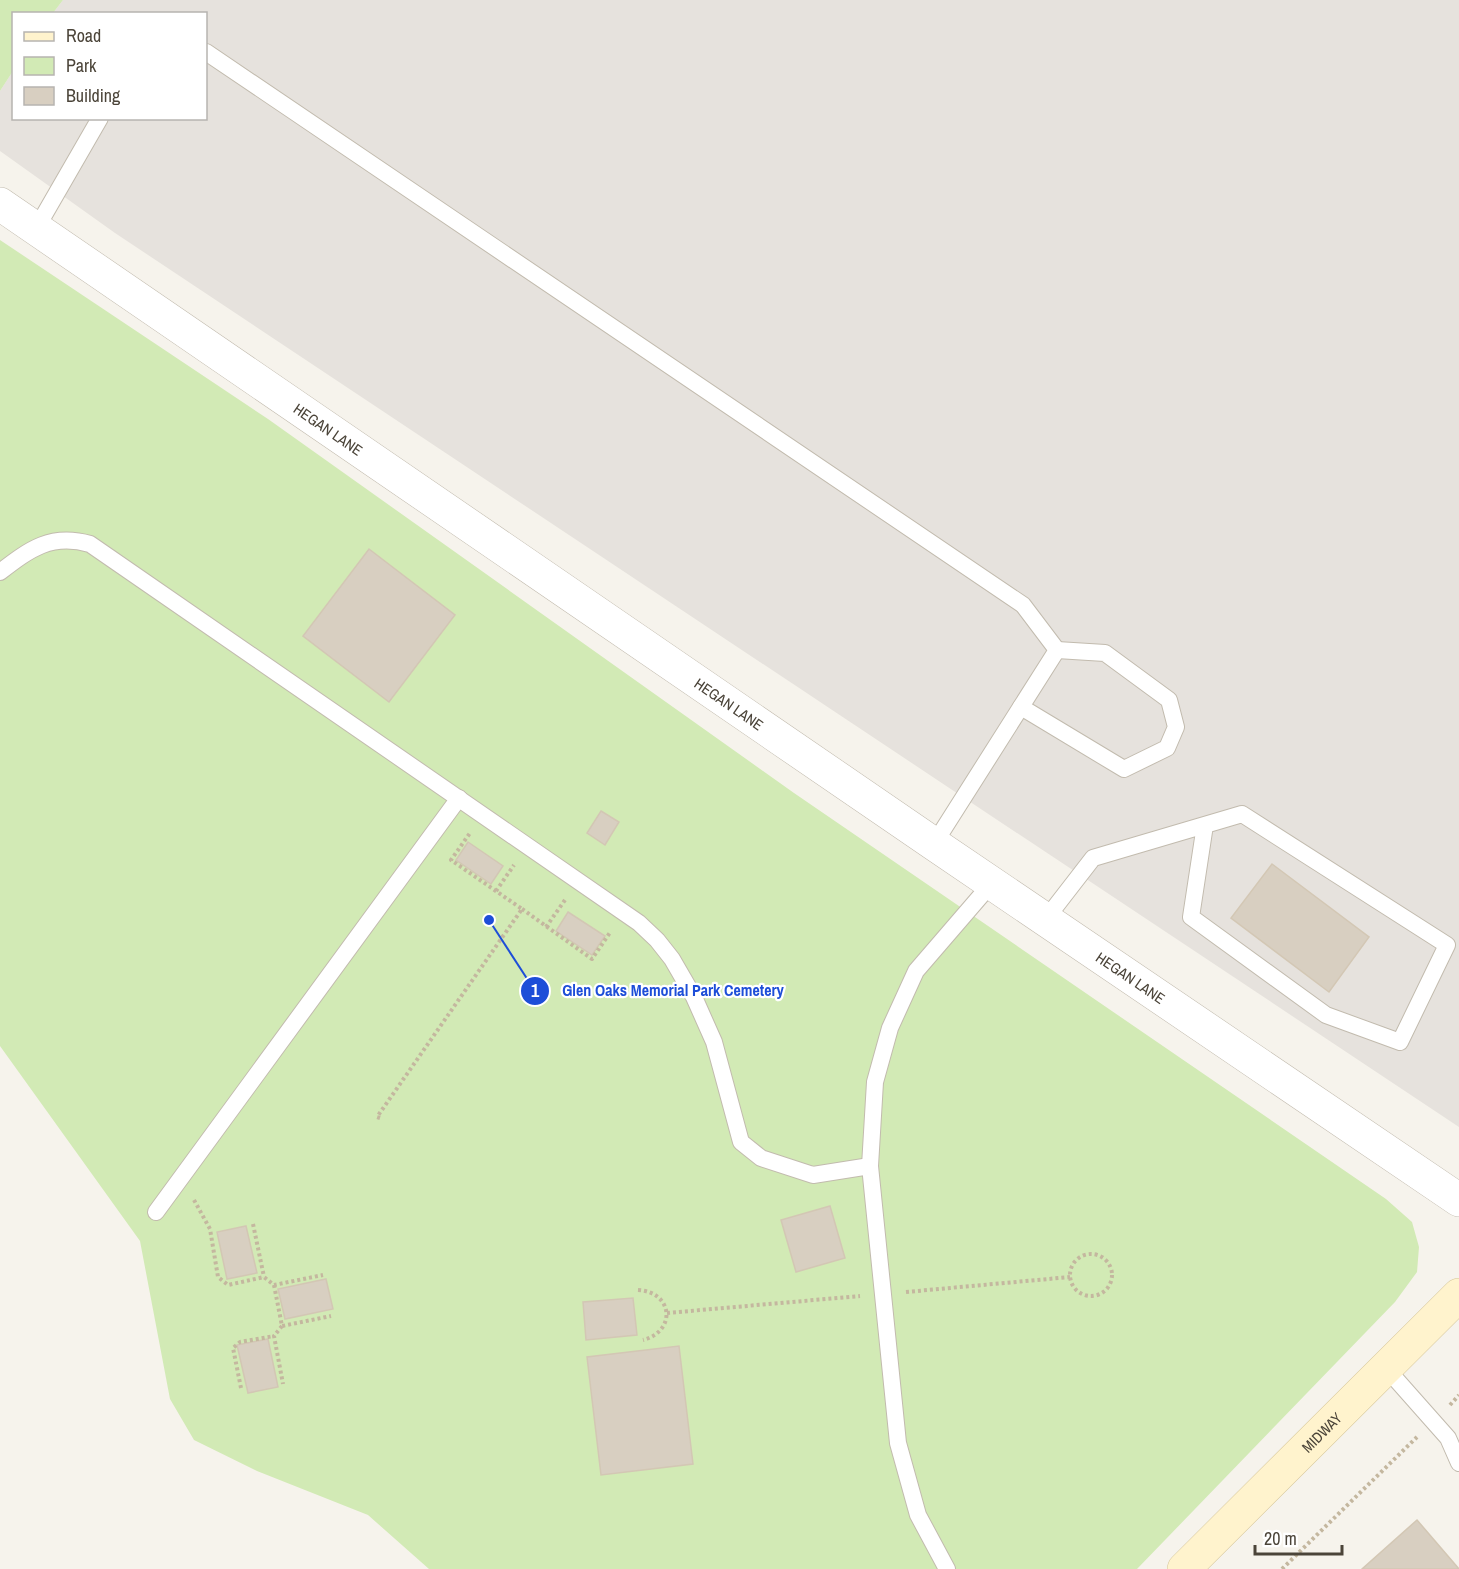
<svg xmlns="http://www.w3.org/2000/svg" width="1459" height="1569" font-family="'Archivo Narrow',sans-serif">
<rect width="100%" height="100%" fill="#f6f3ec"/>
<path fill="#e6e2dd" d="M63,0H1459V1127L115,233L0,151V91L13,71L14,118H206V14L53,13Z"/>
<g fill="#d2eab5">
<path d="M0,0H63L53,13L14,14L13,71L0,91Z"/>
<path d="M0,240L268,419L794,793L1386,1199L1412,1222L1419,1247L1417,1272L1395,1302L1137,1569H429L368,1515L257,1471L194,1440L170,1399L140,1241L0,1046Z"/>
</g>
<g fill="#d8cfc1" stroke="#d3c7b4" stroke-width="1.5">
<path d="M369,549L455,615L389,702L303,636Z"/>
<path d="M601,811L619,822L605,845L587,833Z"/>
<path d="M468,842L503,866L491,884L456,860Z"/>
<path d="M1272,864L1369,937L1329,992L1231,918Z"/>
<path d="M568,912L605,936L592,955L556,931Z"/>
<path d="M830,1206L845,1258L796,1272L781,1220Z"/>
<path d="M246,1226L257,1273L227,1279L217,1232Z"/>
<path d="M326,1279L333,1309L285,1319L278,1289Z"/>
<path d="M633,1298L637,1335L586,1340L583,1302Z"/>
<path d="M268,1339L278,1387L248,1393L237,1345Z"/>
<path d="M679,1346L693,1464L601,1475L587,1357Z"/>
<path d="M1417,1520L1459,1569H1362Z"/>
</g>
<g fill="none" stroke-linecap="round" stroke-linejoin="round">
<g stroke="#c2bbae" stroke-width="18">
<g id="service">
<path d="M206,52L1023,605L1057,650L934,844"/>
<path d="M36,229L100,118"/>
<path d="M0,572C30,549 51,533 90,544L639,923L657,940L672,959L694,997L714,1042L741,1142L761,1158L813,1175L870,1166"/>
<path d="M1021,707L1124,769L1167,748L1176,727L1169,700L1105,653L1057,650"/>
<path d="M1045,920L1093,858L1242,814L1447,945L1400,1042L1326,1015L1191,917L1205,825"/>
<path d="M156,1212L459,798"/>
<path d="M1386,1368L1448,1438L1459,1463"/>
<path d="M947,1569L918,1515L898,1443L870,1166L875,1082L890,1028L916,971L991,884"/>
</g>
</g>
<g stroke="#c2bbae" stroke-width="34">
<g id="tertiary">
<path id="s1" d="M0,204L934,844L1459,1200"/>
</g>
</g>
<g stroke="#d6c79b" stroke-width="34">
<g id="secondary">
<path id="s2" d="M1184,1569L1459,1295"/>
</g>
</g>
<g stroke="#c4b79f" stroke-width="4" stroke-dasharray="3 3" stroke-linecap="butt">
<path d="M496,891L514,865"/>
<path d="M522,909L592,959L611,931"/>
<path d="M546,927L565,900"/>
<path d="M380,1118L377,1117L522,909L451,860L470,833"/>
<path d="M194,1200L210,1229L218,1277L228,1285L264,1277L274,1285L323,1275"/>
<path d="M253,1224L264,1277"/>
<circle cx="1091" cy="1275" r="21"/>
<path d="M274,1285L282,1326L331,1316"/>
<path d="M638,1290C673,1292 677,1331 643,1340"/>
<path d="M906,1292L1070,1277"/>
<path d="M667,1313L860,1296"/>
<path d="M282,1326L274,1336L283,1384"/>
<path d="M241,1388L233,1348L240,1342L274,1336"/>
<path d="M1450,1405L1459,1395"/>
<path d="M1282,1569L1417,1437"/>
</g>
<use href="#service" stroke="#fff" stroke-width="16"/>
<use href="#tertiary" stroke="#fff" stroke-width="33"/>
<use href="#secondary" stroke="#fff3cd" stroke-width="33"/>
</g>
<g text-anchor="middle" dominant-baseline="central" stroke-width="4.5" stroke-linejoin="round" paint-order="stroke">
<g font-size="15" fill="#4b4439" stroke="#fff">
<text stroke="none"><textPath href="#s1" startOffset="398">HEGAN LANE</textPath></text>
<text stroke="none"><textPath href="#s1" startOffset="884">HEGAN LANE</textPath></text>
<text stroke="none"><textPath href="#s1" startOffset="1370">HEGAN LANE</textPath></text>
<text stroke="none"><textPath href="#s2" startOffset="194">MIDWAY</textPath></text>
</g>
</g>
<path fill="none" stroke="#1d4ed8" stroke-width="2" d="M489 920L535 991"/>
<g fill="#1d4ed8" stroke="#fff" stroke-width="2">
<circle cx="489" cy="920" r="6"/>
<circle cx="535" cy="991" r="15"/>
</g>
<g font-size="18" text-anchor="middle" font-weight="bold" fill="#fff">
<text x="535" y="997">1</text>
</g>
<g font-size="16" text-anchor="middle" font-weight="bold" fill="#1d4ed8" stroke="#fff" stroke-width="4.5" stroke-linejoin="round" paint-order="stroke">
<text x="673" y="996">Glen Oaks Memorial Park Cemetery</text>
</g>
<rect x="12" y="12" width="195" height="108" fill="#ffffff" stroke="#b7b4b0" stroke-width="1.5"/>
<rect x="24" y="32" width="30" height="9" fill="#fff3cd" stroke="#b7b4b0" stroke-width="1.5"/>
<text x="66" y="42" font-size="18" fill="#4b4439">Road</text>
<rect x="24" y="57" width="30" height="18" fill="#d2eab5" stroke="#b7b4b0" stroke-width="1.5"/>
<text x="66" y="72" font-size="18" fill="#4b4439">Park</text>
<rect x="24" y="87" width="30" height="18" fill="#d8cfc1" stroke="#b7b4b0" stroke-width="1.5"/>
<text x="66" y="102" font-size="18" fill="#4b4439">Building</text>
<path d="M1255 1545v9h87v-9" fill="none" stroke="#4b4439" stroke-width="3"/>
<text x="1264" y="1545" font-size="18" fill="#4b4439" stroke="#ffffff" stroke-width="4.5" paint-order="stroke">20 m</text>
</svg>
